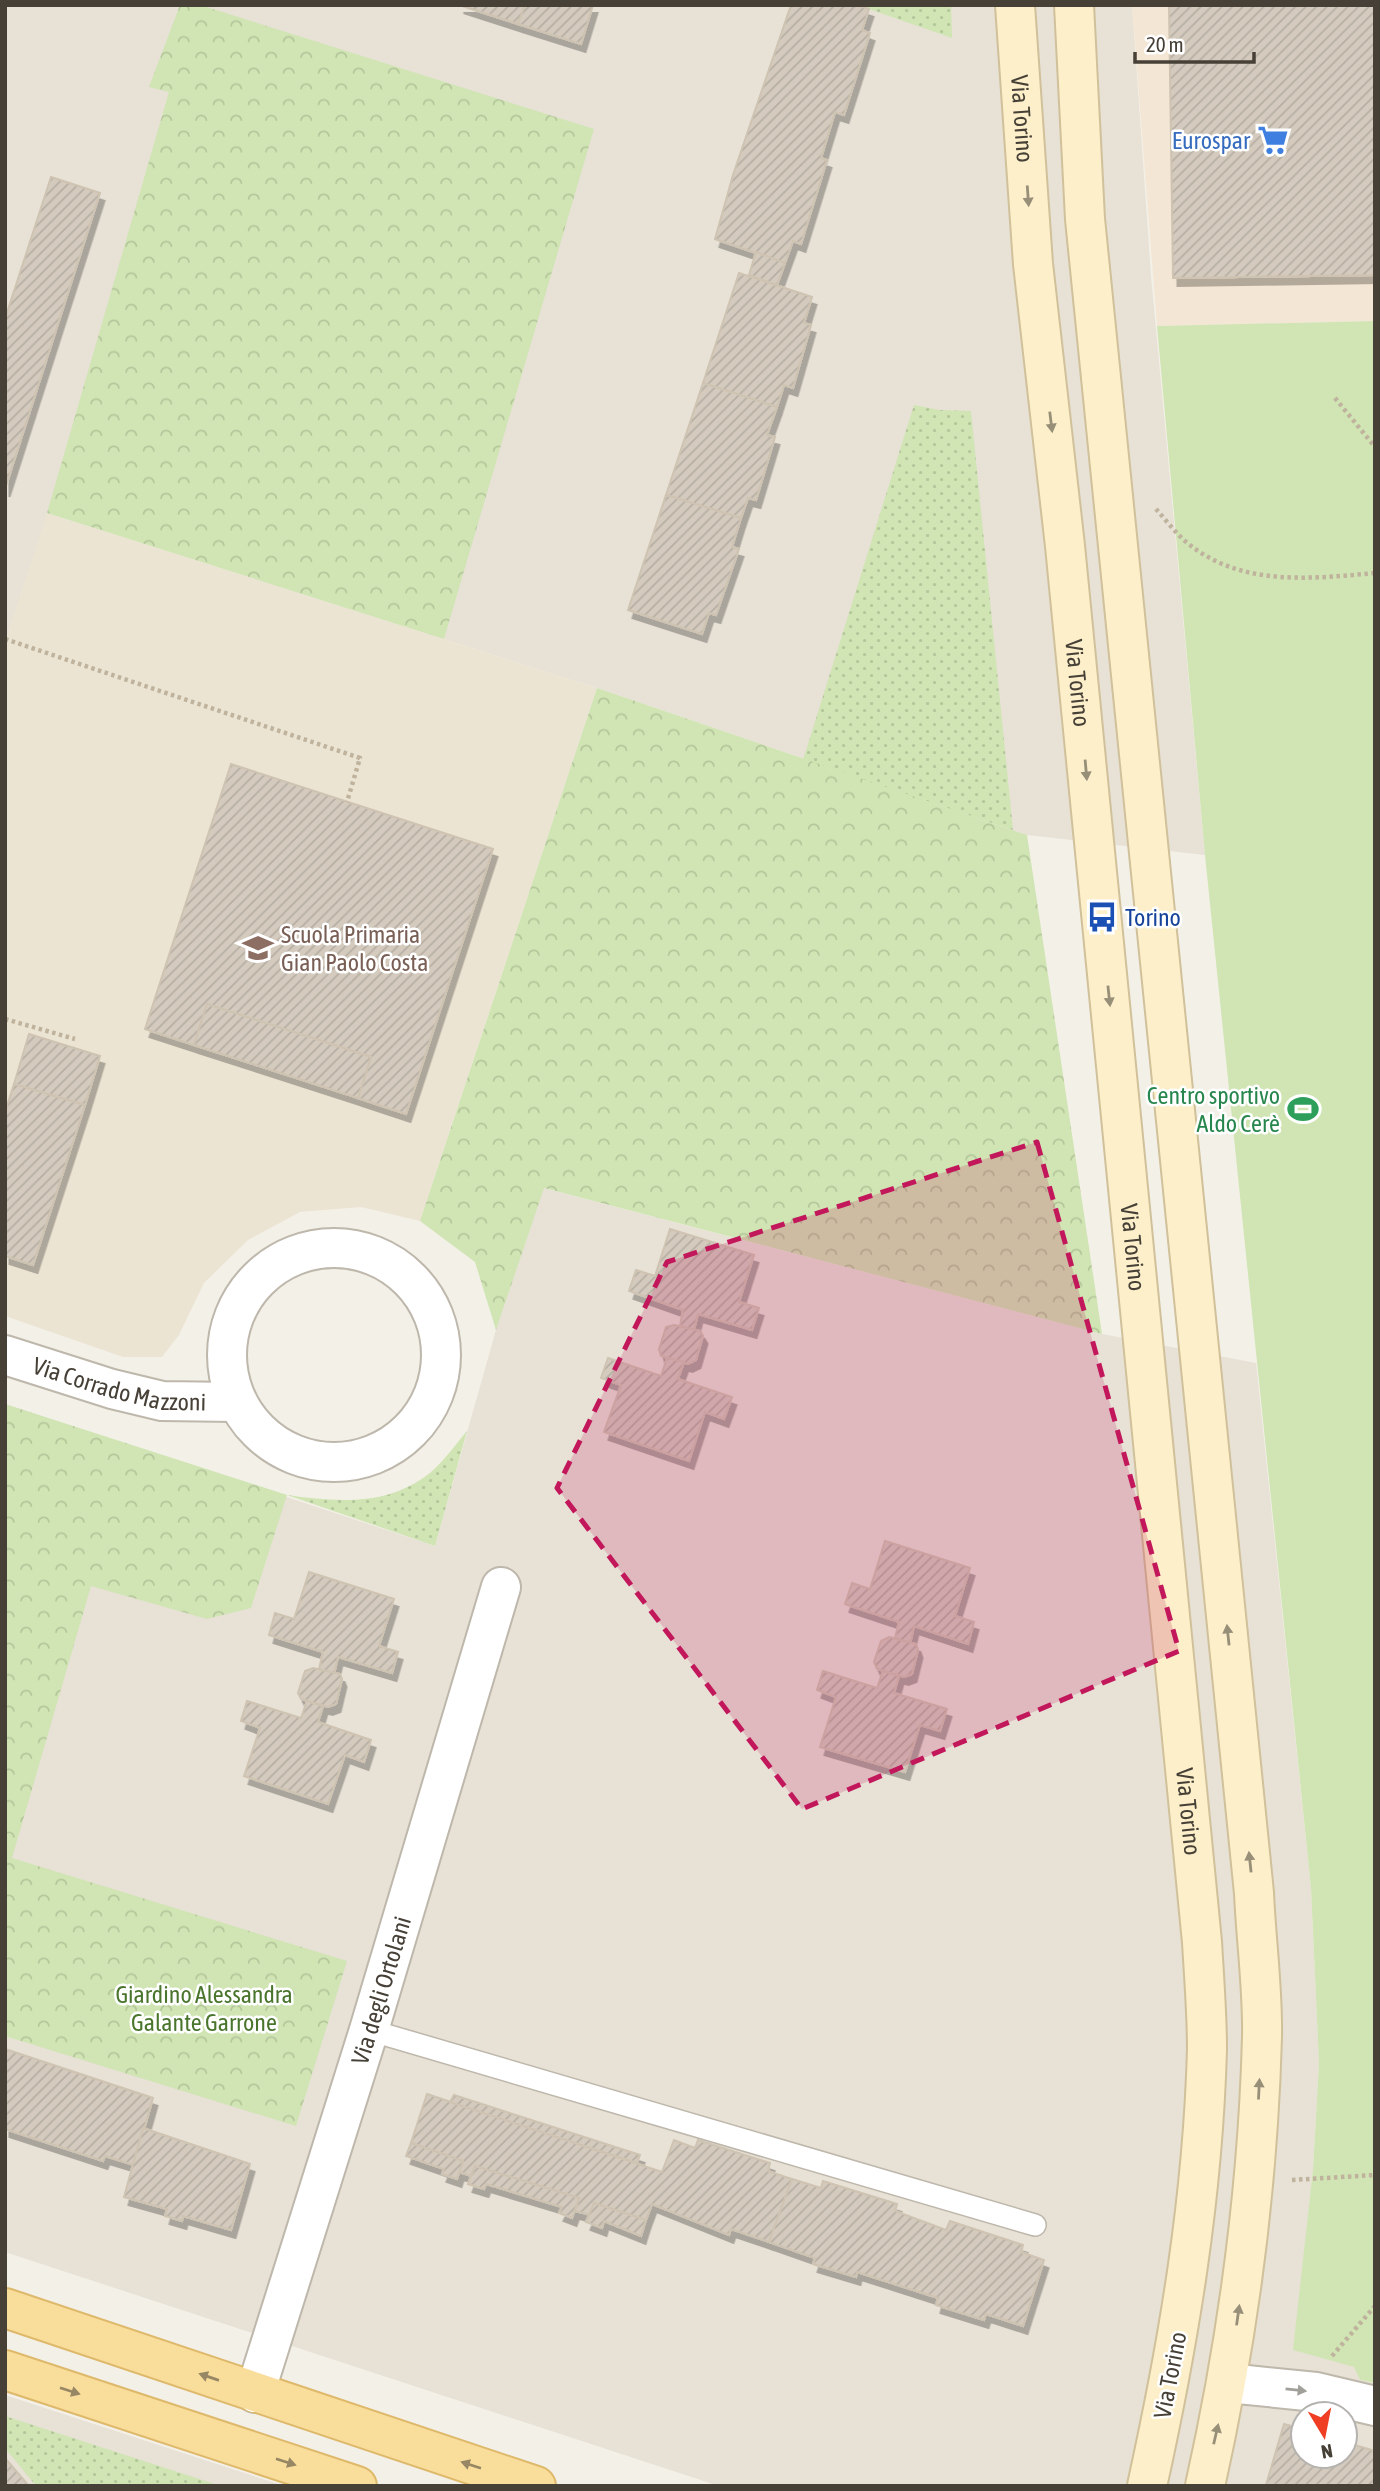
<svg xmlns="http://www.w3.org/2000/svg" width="1380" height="2491" font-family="'Asap Condensed',sans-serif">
<defs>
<pattern id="grass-dots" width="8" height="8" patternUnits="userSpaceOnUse" patternTransform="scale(1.75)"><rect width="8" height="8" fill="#d0e5b3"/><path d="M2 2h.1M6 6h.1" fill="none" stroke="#b4c69b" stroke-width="1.8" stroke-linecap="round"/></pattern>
<pattern id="forest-crowns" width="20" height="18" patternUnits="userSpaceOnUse" patternTransform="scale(1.75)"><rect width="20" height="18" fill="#d0e5b3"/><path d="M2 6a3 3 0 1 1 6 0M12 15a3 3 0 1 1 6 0" fill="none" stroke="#b4c69b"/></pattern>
<pattern id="building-hatch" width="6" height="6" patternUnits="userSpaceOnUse" patternTransform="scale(1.75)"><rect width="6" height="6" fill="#d4cbbe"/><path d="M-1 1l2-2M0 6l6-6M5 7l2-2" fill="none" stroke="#b7afa4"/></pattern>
<filter id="shadow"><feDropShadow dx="4.5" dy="8" stdDeviation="0" flood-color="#0004"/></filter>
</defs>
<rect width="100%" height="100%" fill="#f3f0e8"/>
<g fill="#e7e1d6" fill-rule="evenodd">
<path d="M5,5H1132L1151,276L1205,855L1027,835L597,688L48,513L5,643Z"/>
<path d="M543,1188L1102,1334L1256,1363L1311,1888L1319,2063L1313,2169L1294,2350L1355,2367L1360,2380L1375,2383V2486H719L5,2252V1404L435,1546L496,1330ZM1303,2414H1345V2456H1303Z"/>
<path d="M5,2395L284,2486H5Z"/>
</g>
<path fill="#f4e6d4" d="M1132,5H1375V321L1157,326Z"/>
<path fill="#ece4d3" d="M47,513L597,688L420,1221L361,1207L300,1212L248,1240L204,1283L179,1335L162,1357H123L5,1316V643Z"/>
<g fill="url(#grass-dots)">
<path d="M857,5H951L952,38L869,9Z"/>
<path d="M914,405L939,410L971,411L1013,830L803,760Z"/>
<path d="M467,1431L435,1546L287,1495C337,1502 388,1507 431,1472C444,1461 456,1444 467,1431Z"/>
<path d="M5,2416L221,2486H36L5,2448Z"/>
</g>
<g fill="url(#forest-crowns)">
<path d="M180,5H200L594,129L444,639L47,513L169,92L149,87Z"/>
<path d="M597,688L1027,835L1102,1334L544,1188L496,1330L475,1262L420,1221Z"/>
<path d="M5,1404L287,1495L251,1608L207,1619L91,1586L12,1858L347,1961L296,2126L5,2036Z"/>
</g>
<path fill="#d0e5b3" d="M1375,321V2383L1360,2380L1354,2367L1293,2350L1313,2169L1319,2063L1311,1888L1205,855L1157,326Z"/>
<g fill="url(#building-hatch)" stroke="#cfc3b2" stroke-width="2" filter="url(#shadow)">
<path d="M459,5H525L518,24Z"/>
<path d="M525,5L533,6L593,5L581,44L518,24Z"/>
<path d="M791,5H857L869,9L862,30L870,33L844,115L835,112L821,158L827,160L801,244L793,241L785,263L715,239L733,175Z"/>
<path d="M1169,5H1375V275L1173,278Z"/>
<path d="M51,177L100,193L5,489V319Z"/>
<path d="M756,252L785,263L777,285L749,275Z"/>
<path d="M739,273L812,297L804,323L811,325L793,388L784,385L777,407L703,383Z"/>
<path d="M703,383L777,407L767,435L775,437L756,500L748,498L741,518L666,495Z"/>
<path d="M666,495L741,518L732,547L739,549L716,615L709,613L702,634L628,610Z"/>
<path d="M231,764L493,849L406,1114L358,1098L371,1057L207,1004L194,1045L145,1029Z"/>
<path d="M207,1004L371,1057L358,1098L194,1045Z"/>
<path d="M29,1034L100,1056L85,1105L14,1084Z"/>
<path d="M14,1084L85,1105L33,1265L5,1256V1112Z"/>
<path d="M670,1229L754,1255L739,1302L759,1308L752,1330L698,1314L694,1330L680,1326L683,1310L629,1291L636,1270L655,1276Z"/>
<path d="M674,1325L700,1331L703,1336L696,1360L688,1364L661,1356L659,1349L666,1327Z"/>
<path d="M608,1358L661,1376L667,1358L684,1362L678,1379L732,1397L724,1419L705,1412L689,1461L604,1432L621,1385L601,1378Z"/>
<path d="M885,1541L970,1568L955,1616L974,1622L968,1644L914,1626L910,1644L895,1638L899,1622L845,1604L852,1583L870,1589Z"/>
<path d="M309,1572L394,1599L379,1646L398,1652L392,1673L338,1657L334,1674L319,1669L323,1652L269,1635L275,1613L294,1619Z"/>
<path d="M889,1637L916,1644L918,1650L912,1674L904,1677L877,1669L874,1662L881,1641Z"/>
<path d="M313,1668L340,1674L342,1679L336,1704L328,1707L301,1699L298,1693L305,1671Z"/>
<path d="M823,1671L877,1688L883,1671L899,1676L894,1693L947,1709L940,1731L920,1725L905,1772L820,1747L836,1697L817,1690Z"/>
<path d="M247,1701L301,1718L307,1701L323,1706L318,1722L371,1740L364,1762L345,1755L328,1804L244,1776L260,1728L241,1721Z"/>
<path d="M5,2049L153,2098L134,2165L105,2156L103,2161L5,2129Z"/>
<path d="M427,2094L662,2172L674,2140L695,2148L698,2140L770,2163L768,2171L792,2179L769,2242L731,2229L729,2235L652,2204L646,2220L594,2203L591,2215L575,2211L579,2198L475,2166L471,2176L459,2172L463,2161L411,2143Z"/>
<path d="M454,2095L640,2155L637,2163L450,2102Z"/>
<path d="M143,2128L250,2164L231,2230L183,2216L182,2221L165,2216L167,2209L124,2197Z"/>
<path d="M411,2143L463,2161L457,2179L442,2174L444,2169L406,2156Z"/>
<path d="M475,2166L579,2198L572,2218L559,2213L562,2207L486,2184L484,2189L468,2184Z"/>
<path d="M792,2179L821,2188L823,2181L897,2204L895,2211L946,2230L950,2221L1023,2245L1021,2252L1044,2260L1023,2326L986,2314L984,2320L936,2305L938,2298L857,2272L856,2277L813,2264L815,2258L769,2242Z"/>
<path d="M594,2203L646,2220L641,2236L604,2221L602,2228L586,2222Z"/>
<path d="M1284,2424L1303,2429V2456H1345V2442L1375,2451V2486L1266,2485Z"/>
<path d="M5,2458L29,2486H5Z"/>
</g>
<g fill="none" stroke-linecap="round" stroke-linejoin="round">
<g stroke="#beb7ab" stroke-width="24">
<path id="lane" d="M369,2030L1035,2225"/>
</g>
<g stroke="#beb7ab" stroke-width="42">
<g id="street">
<circle cx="334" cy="1355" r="107"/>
<path id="s1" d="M5,1355L112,1389L162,1401L236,1402"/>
<path d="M1228,2383L1316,2392L1375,2406"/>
<path id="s2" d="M255,2393L369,2030L501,1587"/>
</g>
</g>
<g stroke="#d1c19a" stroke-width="42">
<g id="secondary">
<path id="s3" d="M1015,5L1033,264L1065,546L1202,1942C1204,1977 1207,2013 1207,2049C1203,2197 1179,2341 1147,2486"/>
<path d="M1074,5L1085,219L1254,1893C1256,1940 1263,1989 1262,2037C1258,2188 1238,2338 1205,2486"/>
</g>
</g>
<g stroke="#deb96b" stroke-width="42">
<g id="primary">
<path d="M5,2308L536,2486"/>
<path d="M5,2370L357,2486"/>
</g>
</g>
<g stroke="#bfb39d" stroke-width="4.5" stroke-dasharray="3.5 3.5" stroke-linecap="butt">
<path d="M1335,398L1375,447"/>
<path d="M1156,509C1165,519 1174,531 1185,541C1239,587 1309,579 1375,573"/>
<path d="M5,639L360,758L347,802"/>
<path d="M5,1019L75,1039"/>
<path d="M1292,2180L1375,2175"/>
<path d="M1332,2356L1375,2306"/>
</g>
<use href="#lane" stroke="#fff" stroke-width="21"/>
<use href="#street" stroke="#fff" stroke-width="38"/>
<use href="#secondary" stroke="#fcefca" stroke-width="38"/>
<use href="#primary" stroke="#f9dd9b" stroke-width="38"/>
</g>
<defs><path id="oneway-solid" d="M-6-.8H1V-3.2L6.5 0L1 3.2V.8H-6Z" transform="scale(1.75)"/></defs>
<g fill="#988f79">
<use href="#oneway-solid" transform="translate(1028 196) rotate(86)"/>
<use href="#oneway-solid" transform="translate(1051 422) rotate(83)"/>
<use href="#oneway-solid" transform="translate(1086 770) rotate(85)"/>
<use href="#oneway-solid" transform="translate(1109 996) rotate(84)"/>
<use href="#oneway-solid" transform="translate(1228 1635) rotate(-96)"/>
<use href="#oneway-solid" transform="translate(1250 1862) rotate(-96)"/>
<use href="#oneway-solid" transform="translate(1259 2089) rotate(-87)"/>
<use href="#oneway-solid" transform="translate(1238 2315) rotate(-82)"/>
<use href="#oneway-solid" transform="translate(1216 2434) rotate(-77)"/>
</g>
<g fill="#978764">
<use href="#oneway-solid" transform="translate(209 2377) rotate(-161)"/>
<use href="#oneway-solid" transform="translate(70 2391) rotate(18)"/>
<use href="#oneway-solid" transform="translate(286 2462) rotate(18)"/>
<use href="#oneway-solid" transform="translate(471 2465) rotate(-162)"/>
</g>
<use fill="#a2a09b" href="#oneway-solid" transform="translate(1296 2390) rotate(6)"/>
<path fill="#c2185b" fill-opacity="0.2" stroke="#c2185b" stroke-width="5" stroke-dasharray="14 9" stroke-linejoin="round" d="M1037,1142L1179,1651L802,1809L557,1488L667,1262Z"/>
<defs>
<g id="supermarket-bare" transform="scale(2.415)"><path d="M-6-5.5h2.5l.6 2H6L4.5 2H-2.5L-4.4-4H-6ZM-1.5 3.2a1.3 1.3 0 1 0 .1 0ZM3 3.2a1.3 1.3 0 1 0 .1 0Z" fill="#3f7fe0" stroke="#fff" stroke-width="2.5" paint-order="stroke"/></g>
<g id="bus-bare" transform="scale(2.415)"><path d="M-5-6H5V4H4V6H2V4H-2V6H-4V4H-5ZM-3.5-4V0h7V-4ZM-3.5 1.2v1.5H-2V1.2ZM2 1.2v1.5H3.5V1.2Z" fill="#1a4fb4" stroke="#fff" stroke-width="2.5" paint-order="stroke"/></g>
<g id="school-bare" transform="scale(2.415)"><path d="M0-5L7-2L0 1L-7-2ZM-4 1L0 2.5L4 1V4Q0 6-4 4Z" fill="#8d6e63" stroke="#fff" stroke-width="2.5" paint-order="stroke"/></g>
<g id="stadium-bare" transform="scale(2.415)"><path d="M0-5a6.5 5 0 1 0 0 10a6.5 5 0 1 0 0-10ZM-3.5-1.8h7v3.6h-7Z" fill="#2e9e5b" stroke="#fff" stroke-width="2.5" paint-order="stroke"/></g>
</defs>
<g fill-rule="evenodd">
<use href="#supermarket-bare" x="1273" y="140"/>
<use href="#bus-bare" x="1102" y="917"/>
<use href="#school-bare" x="258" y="948"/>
<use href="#stadium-bare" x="1303" y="1109"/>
</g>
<g text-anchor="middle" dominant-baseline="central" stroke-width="5" stroke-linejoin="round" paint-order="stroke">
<g font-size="24" fill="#464037" stroke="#fff">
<text stroke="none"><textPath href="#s3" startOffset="114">Via Torino</textPath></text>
<text stroke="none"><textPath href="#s3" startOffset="681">Via Torino</textPath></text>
<text stroke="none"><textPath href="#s3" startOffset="1248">Via Torino</textPath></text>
<text stroke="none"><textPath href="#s1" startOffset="119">Via Corrado Mazzoni</textPath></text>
<text stroke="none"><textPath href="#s3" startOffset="1815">Via Torino</textPath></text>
<text stroke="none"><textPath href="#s2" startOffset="422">Via degli Ortolani</textPath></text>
<text transform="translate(1170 2375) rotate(-79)">Via Torino</text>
</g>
<g font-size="24" fill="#366cbe" stroke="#fff" text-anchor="end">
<text x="1250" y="140">Eurospar</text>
</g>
<g font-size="24" fill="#164399" stroke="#fff" text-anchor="start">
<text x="1125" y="917">Torino</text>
</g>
<g font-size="24" fill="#785e54" stroke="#fff" text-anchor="start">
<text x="281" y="934">Scuola Primaria<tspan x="281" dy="28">Gian Paolo Costa</tspan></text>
</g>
<g font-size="24" fill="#27864d" stroke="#fff" text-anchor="end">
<text x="1280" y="1095">Centro sportivo<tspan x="1280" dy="28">Aldo Cerè</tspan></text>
</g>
<g font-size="24" fill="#4a752d" stroke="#fff">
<text x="204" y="1994">Giardino Alessandra<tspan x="204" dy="28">Galante Garrone</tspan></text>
</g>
</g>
<rect width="1380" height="2491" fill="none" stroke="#464037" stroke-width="14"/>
<g transform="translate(1324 2435) rotate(170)"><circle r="33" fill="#ffffff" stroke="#b5b3af" stroke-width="2"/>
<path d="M0-5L12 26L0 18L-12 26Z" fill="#ef3e23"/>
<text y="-10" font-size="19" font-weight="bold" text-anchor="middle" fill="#464037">N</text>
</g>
<path d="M1135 52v10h119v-10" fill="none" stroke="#464037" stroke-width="3.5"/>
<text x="1146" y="52" font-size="21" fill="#464037" stroke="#ffffff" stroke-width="5" paint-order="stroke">20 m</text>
</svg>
